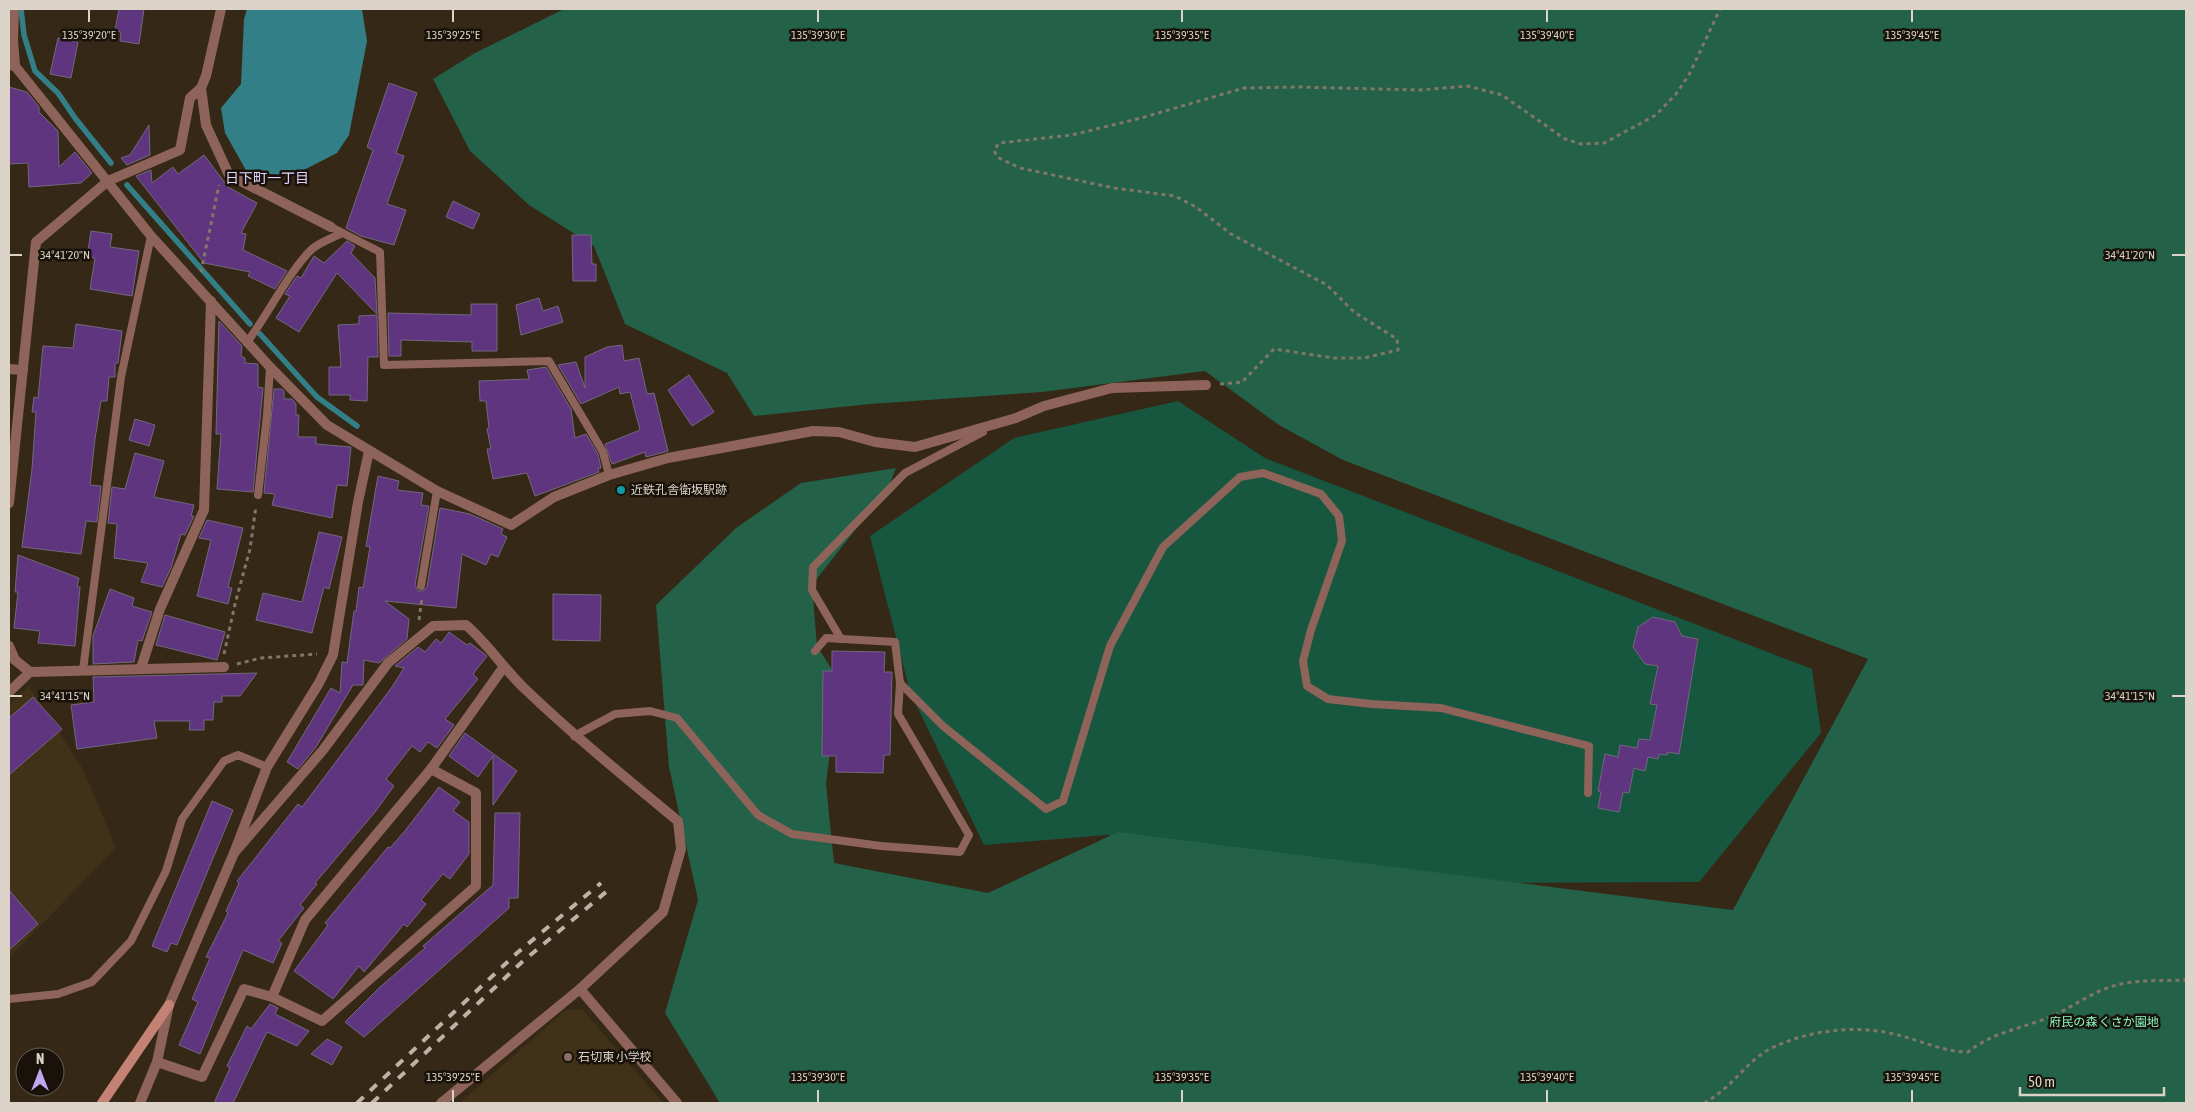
<svg xmlns="http://www.w3.org/2000/svg" width="2195" height="1112" font-family="'Asap Condensed','Noto Sans JP',sans-serif">
<rect width="100%" height="100%" fill="#352816"/>
<g fill="#423119">
<path d="M29,686L83,769L116,848L9,958V705Z"/>
<path d="M566,1010H583L663,1103H459Z"/>
</g>
<path fill="#17563f" d="M1178,401L1265,458L1812,669L1821,733L1699,882L1459,883L1107,835L984,845L910,692L870,536L1014,438Z"/>
<path fill="#236149" d="M564,9H2186V1103H720L665,1013L698,900L669,767L656,605L736,528L801,483L896,468L888,488L812,585L817,646L839,681L826,784L834,863L988,893L1118,832L1733,910L1868,659L1343,460L1279,425L1205,371L1042,392L870,404L754,416L727,373L625,324L594,246L529,205L470,151L433,79L475,53Z"/>
<path fill="#327f88" d="M247,9H362L367,41L349,135L337,153L292,176L247,172L225,133L221,108L241,84L244,19Z"/>
<g fill="none" stroke-linecap="round" stroke-linejoin="round">
<g stroke="#327f88" stroke-width="5.5">
<path d="M21,9L24,35L35,71L58,93L75,118L111,163"/>
<path d="M127,185L250,324"/>
<path d="M260,334L317,397L357,426"/>
</g>
</g>
<g fill="#5f3580" stroke="#73687d">
<path d="M119,9H144L139,44L120,41L121,32L115,30Z"/>
<path d="M58,38L78,42L71,78L50,74Z"/>
<path d="M389,83L417,93L396,153L404,156L387,204L406,210L394,245L361,236L346,228L373,150L367,147Z"/>
<path d="M9,87L27,92L39,107V112L58,131L59,167L75,152L92,173L81,183L29,187L28,163L9,164Z"/>
<path d="M149,125L150,155L127,165L121,158L130,155Z"/>
<path d="M204,155L228,187L257,203L241,233L246,234L243,250L287,271L275,289L248,276L250,272L204,263L136,176L151,170L152,183L173,167L178,174Z"/>
<path d="M453,201L480,214L473,229L446,217Z"/>
<path d="M91,231L112,234L110,247L139,251L132,296L90,289L95,258L87,257Z"/>
<path d="M572,235H591L592,264H596V281H573Z"/>
<path d="M347,241L355,246L351,253L375,278L377,314L337,273L299,332L276,318L290,296L285,294L297,276L301,278L314,256L324,263Z"/>
<path d="M539,298L543,311L558,306L563,322L521,335L516,305Z"/>
<path d="M471,304H497V351H472V342L401,340V356H389L388,313L471,315Z"/>
<path d="M377,315L378,357H368L367,401L350,400V395H329V367H341L338,325L359,324V316Z"/>
<path d="M219,321L242,346L241,356L245,358V363L258,364V387L263,388L253,492L217,489L221,434H216Z"/>
<path d="M76,324L122,331L118,363H115V377H109L107,401H101L95,439L90,485L101,486L97,522L86,521L81,554L22,547L32,469L36,412H32L34,397L38,398L43,346L73,348Z"/>
<path d="M622,345L624,361L639,358L647,394L654,393L668,451L646,457L645,452L612,464L605,444L640,430L630,392L620,394L619,387L581,404L558,365L576,362L585,388V357L607,347Z"/>
<path d="M546,367L571,409L575,438L586,434L598,454L601,468L598,469L599,472L535,496L527,473L493,479L487,449H491L487,429L489,428L486,401H480L479,381L529,379L527,370Z"/>
<path d="M689,375L714,412L692,426L668,390Z"/>
<path d="M274,389H282L284,391V399H292L296,404V415H299L298,437H316V444L351,447L347,486L337,485L332,518L272,505L275,494L264,493Z"/>
<path d="M135,419L155,425L149,446L129,440Z"/>
<path d="M135,453L164,461L154,497L194,505L191,516H194L185,535L181,534L171,568L162,587L141,582L148,563L114,558L117,524L108,523L112,487L125,489Z"/>
<path d="M378,476L399,481L397,490L423,493L421,505L429,506L415,585L418,591H423L427,587L440,508L470,514L503,529L501,534L507,537L498,557L491,554L486,565L462,554L456,608L385,601L409,619L407,639L379,663L364,660L363,685H353L316,747L298,769L287,762L331,688L340,693L342,662L347,663L354,611H356L359,587L363,588L370,547L366,546Z"/>
<path d="M207,520L243,528L228,587L232,588L228,604L197,596L211,540L199,538Z"/>
<path d="M319,532L342,537L329,589L324,587L312,633L256,620L263,593L302,602Z"/>
<path d="M18,555L79,578L77,587H80L75,646L38,643L40,631L14,628L18,592H15Z"/>
<path d="M110,589L134,598L132,606L152,612L142,641L138,640L134,662L93,664V636Z"/>
<path d="M553,594L601,595L600,641L553,640Z"/>
<path d="M165,615L225,632L217,660L156,645Z"/>
<path d="M1653,617L1675,622L1682,636L1698,639L1679,754L1668,752L1667,755L1659,754L1658,759L1648,757L1645,771L1634,768L1629,793L1623,792L1619,812L1598,808L1601,792L1598,791L1605,754L1618,757L1620,745L1637,748L1639,739L1650,740L1657,705L1650,704L1658,666L1645,664L1633,647L1638,627Z"/>
<path d="M449,632L467,645L470,643L487,656L473,674L478,679L445,719L454,725L437,748L428,742L420,752L412,746L386,779L394,786L375,812L315,883L317,884L300,905L304,908L278,941L282,943L273,963L243,950L200,1054L179,1045L198,1002L192,999L210,958L206,957L228,913L226,911L239,883L237,881L298,804L302,807L392,687L404,668L395,666L418,647L425,652L436,639L441,643Z"/>
<path d="M832,651L885,652L884,672H892L890,755H884L883,773L836,772V756H822L823,671H832Z"/>
<path d="M257,673L240,696H222V702H214L213,720H204V730H189L190,721H154L157,738L77,749L71,705L94,702L93,677Z"/>
<path d="M33,697L62,729L9,775V718Z"/>
<path d="M465,733L517,771L493,805V756L478,777L449,756Z"/>
<path d="M439,787L460,802L453,811L469,822V854L450,879L443,874L421,900L426,904L407,927L404,924L364,972L359,966L333,999L294,971L328,925L325,923L388,847L390,848L404,832Z"/>
<path d="M212,801L233,810L177,945L171,943L167,952L152,946Z"/>
<path d="M495,813H520L518,898H509V908L364,1037L345,1022L379,988L425,948L423,946L493,885Z"/>
<path d="M9,890L38,924L9,950Z"/>
<path d="M270,1004L278,1008L275,1014L309,1031L297,1046L267,1032L233,1103H214L230,1068L227,1066L247,1026L251,1029Z"/>
<path d="M327,1039L342,1047L332,1065L311,1054Z"/>
</g>
<g fill="none" stroke-linecap="round" stroke-linejoin="round">
<g stroke="#817667" stroke-width="3" stroke-dasharray="4 4" stroke-linecap="butt">
<path d="M201,272L219,185"/>
<path d="M1220,384L1242,382L1274,349L1334,358H1364L1398,350L1397,339L1354,312L1327,285L1231,234L1196,207L1175,196L1114,188L1020,168L997,157L994,150L999,143L1072,135L1141,118L1244,88L1298,87L1420,90L1468,86L1502,95L1565,139L1581,144L1604,143L1656,115L1676,94L1689,75L1720,9"/>
<path d="M419,620L422,597"/>
<path d="M224,654L235,604L250,549L256,506"/>
<path d="M237,664L261,658L317,654"/>
<path d="M1704,1103C1731,1089 1744,1064 1768,1050C1806,1030 1857,1024 1898,1035C1922,1041 1944,1052 1968,1052C1995,1030 2028,1028 2059,1013C2076,1004 2092,993 2110,987C2134,979 2162,981 2186,980"/>
</g>
<g stroke="#8d635a" stroke-width="8">
<path d="M331,227L380,252L384,365L549,361L603,452L609,475"/>
<path d="M247,342C268,315 289,271 312,249C320,242 333,238 342,233"/>
<path d="M258,495L267,415L270,367"/>
<path d="M421,586L437,491"/>
<path d="M841,639L812,590L813,567L905,473L983,432"/>
<path d="M83,670L121,377L151,236"/>
<path d="M900,683L943,726L1046,809L1063,801L1110,646L1163,547L1240,477L1263,473L1321,494L1339,516L1342,541L1311,630L1303,661L1307,686L1328,699L1371,704L1441,708L1589,746L1588,793"/>
<path d="M574,736L615,714L650,711L677,718L758,815L792,834L881,846L960,852L969,835L898,714L900,683L895,642L826,638L815,651"/>
<path d="M9,999L58,994L92,982L131,941L166,871L182,819L224,761L238,755L267,767"/>
</g>
<g stroke="#8d635a" stroke-width="10">
<path d="M14,9L13,40L15,66"/>
<path d="M9,65L15,66L151,236L270,367L327,425L437,491L511,525L554,497L609,475L668,458L813,431L839,432L875,442L915,447L1016,418L1044,406L1112,388L1206,385"/>
<path d="M201,88L206,125L229,175L331,227"/>
<path d="M9,369L23,370"/>
<path d="M9,503L36,242L108,181L180,150L190,98L201,88L206,76L221,9"/>
<path d="M9,646L15,660L30,672"/>
<path d="M141,668L160,609L204,510L211,301"/>
<path d="M9,692L30,672L224,667"/>
<path d="M234,853L323,750L388,663L433,626L466,625C488,644 504,669 525,689C574,736 626,778 678,821L681,849L663,912L580,989L441,1103"/>
<path d="M580,989L677,1103"/>
<path d="M272,997L305,920L431,769L503,668"/>
<path d="M157,1062L202,1077L244,989L272,997L322,1021L476,886V793L431,769"/>
<path d="M140,1103L157,1062L169,1005L234,853L267,767L319,683L333,655L358,502L369,451"/>
</g>
<path stroke="#c48274" stroke-width="10" d="M102,1103L169,1005"/>
<g stroke="#bcb3a7" stroke-width="4" stroke-dasharray="9 9" stroke-linecap="butt">
<path d="M357,1103L517,953L601,883"/>
<path d="M372,1103L522,962L606,892"/>
</g>
</g>
<path fill="none" stroke="#dbd3c8" stroke-width="2" d="M89,10V22M453,10V22M818,10V22M1182,10V22M1547,10V22M1912,10V22M10,255H22M2172,255H2185M10,696H22M2172,696H2185M453,1090V1102M818,1090V1102M1182,1090V1102M1547,1090V1102M1912,1090V1102"/>
<circle fill="#0f9aa8" stroke="#18120a" stroke-width="2" cx="621" cy="490" r="5"/>
<circle fill="#8d6e63" stroke="#18120a" stroke-width="2" cx="568" cy="1057" r="5"/>
<g text-anchor="middle" dominant-baseline="central" stroke-width="5" stroke-linejoin="round" paint-order="stroke">
<g font-size="12" fill="#dbd3c8" stroke="#18120a" text-anchor="start">
<text x="631" y="490">近鉄孔舎衛坂駅跡</text>
<text x="578" y="1057">石切東 小学校</text>
</g>
<g font-size="12" fill="#8afbcb" stroke="#18120a">
<text x="2104" y="1022">府民の森 くさか園地</text>
</g>
<g font-size="14" fill="#e1d3fe" stroke="#18120a">
<text x="267" y="178">日下町一丁目</text>
</g>
</g>
<g font-size="12" text-anchor="middle" fill="#dbd3c8" stroke="#18120a" stroke-width="5" stroke-linejoin="round" paint-order="stroke">
<text x="89" y="39">135°39'20"E</text>
<text x="453" y="39">135°39'25"E</text>
<text x="818" y="39">135°39'30"E</text>
<text x="1182" y="39">135°39'35"E</text>
<text x="1547" y="39">135°39'40"E</text>
<text x="1912" y="39">135°39'45"E</text>
<text x="65" y="259">34°41'20"N</text>
<text x="2130" y="259">34°41'20"N</text>
<text x="65" y="700">34°41'15"N</text>
<text x="2130" y="700">34°41'15"N</text>
<text x="453" y="1081">135°39'25"E</text>
<text x="818" y="1081">135°39'30"E</text>
<text x="1182" y="1081">135°39'35"E</text>
<text x="1547" y="1081">135°39'40"E</text>
<text x="1912" y="1081">135°39'45"E</text>
</g>
<rect width="2195" height="1112" fill="none" stroke="#dbd3c8" stroke-width="20"/>
<g transform="translate(40 1072)"><circle r="24" fill="#18120a" stroke="#665f56"/>
<path d="M0-4L9 19L0 12L-9 19Z" fill="#c1a8f3"/>
<text y="-8" font-size="14" font-weight="bold" text-anchor="middle" fill="#dbd3c8">N</text>
</g>
<path d="M2020 1087v8h144v-8" fill="none" stroke="#dbd3c8" stroke-width="2.5"/>
<text x="2028" y="1087" font-size="15" fill="#dbd3c8" stroke="#18120a" stroke-width="4" paint-order="stroke">50 m</text>
</svg>
